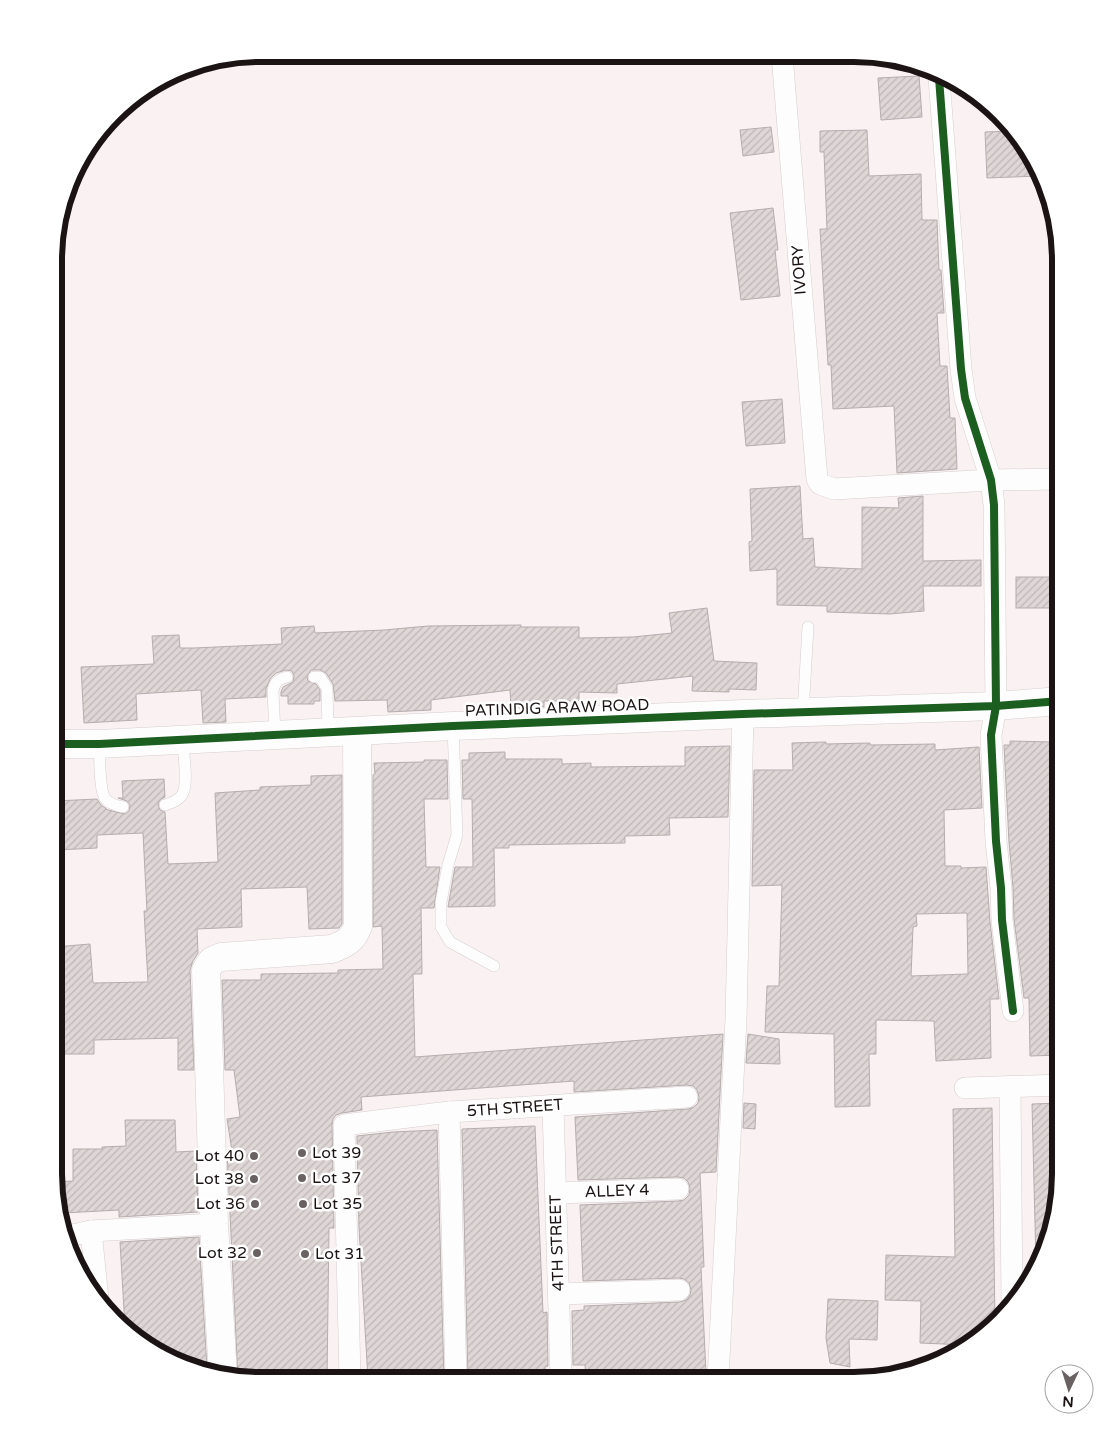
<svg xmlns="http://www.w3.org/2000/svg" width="1114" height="1434" font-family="'Varela Round',sans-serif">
<defs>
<pattern id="building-hatch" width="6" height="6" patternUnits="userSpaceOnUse" patternTransform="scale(1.25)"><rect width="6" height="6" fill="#dfd6d6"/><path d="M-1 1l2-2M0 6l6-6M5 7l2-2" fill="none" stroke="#bfb7b7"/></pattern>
</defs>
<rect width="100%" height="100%" fill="#faf2f2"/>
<g fill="url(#building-hatch)" stroke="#b5aeae" fill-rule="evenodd">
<path d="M919,76L922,117L881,120L878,78Z"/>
<path d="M771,127L774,152L743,156L740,130Z"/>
<path d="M867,130L869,176L921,174L922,220H937L939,270H941L944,313H937L940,366H947L950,418H955L957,469L897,473L894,406L833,409L831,365H828L820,229H827L824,152H820V131Z"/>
<path d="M1013,131L1039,169L1040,176L987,178L985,132Z"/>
<path d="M773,208L778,250H775L780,296L741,300L730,213Z"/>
<path d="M782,399L785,443L746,446L742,402Z"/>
<path d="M800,486L803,539L813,538L815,567L862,569V507L899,508L898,498L923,496V561L981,560V586H923L924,611L890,614L827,612V606L777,605V569L750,571L749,542L752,541L750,489Z"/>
<rect x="1016" y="577" width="44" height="31"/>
<path d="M707,608L714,661L757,663L756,690L729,689V692L692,691L693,676L617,684V693L579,692V701H544V707L511,708L510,690L431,700V710L388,712L387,700L335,701L333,684L326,673L320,670H311L307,677L308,681L316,684L320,690V701H314V704H288V696H281V692L283,687L293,682L294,676L292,671L286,670L276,673L270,679L266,689V697L225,699L226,722L203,723L201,690L136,694L137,720L84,723L81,667L154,664L152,636L179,635L180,648H194L282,644L281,628L314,626L315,633L384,630L428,626L521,625V627H579V638L633,637L672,633L669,613Z"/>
<path d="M1010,741L1053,742V785H1060V1055L1030,1056L1029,998H1024L1014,919L1013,887L1009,842L1004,745H1010Z"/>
<path d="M826,742V744L870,743V745L935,744V750L979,747L982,808L944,810L945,866H961V868L986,867L990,922L999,999H990L991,1058L936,1061L934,1021L876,1020V1054H869L870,1106L835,1107L834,1034L765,1032L767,986H779L782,885L752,886L754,770H793L792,743ZM967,913L968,974L911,976L913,927L917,926L916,914Z"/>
<path d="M730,746L728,817L669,818L670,835L625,836V843L509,845V848H494L495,906L448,907L455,867H473L472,799H463L462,760H469V753L505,752V759H562V764L591,763V767L685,766V747Z"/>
<path d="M424,760H447L448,799H424L426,867H440L434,908H421L422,974H413L415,1057L723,1034L716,1172L700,1173L704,1267H701L706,1374L586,1379L585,1365H573L572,1311L584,1310V1306L680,1302L686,1300L690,1295L691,1290L689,1283L684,1279L679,1278L583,1281L580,1205L678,1201L684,1200L689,1195L690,1188L688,1182L684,1178L678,1177L578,1180L575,1117L688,1109L694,1107L698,1103L699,1097L697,1090L693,1086L687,1085L574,1092V1081L361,1097L362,1110L342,1113L336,1115L333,1119L332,1125L334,1228H329L327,1379H238L227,1151H232L227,1119L240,1117L234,1070H225L222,980H261V974L338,973V970L383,969L382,926L373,927V775L375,774L374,763L424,762Z"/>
<path d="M342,775V924L339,928L309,929L307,887L241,889L242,927L197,929L198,953L193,961L190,970L194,1070H178V1038L94,1040V1054H54V947L90,944L93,983L148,982L144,911H147L143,833L97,835V848L57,850L55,801L97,799L101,805L108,810L125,814L129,811L130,805L127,801L118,798H123L122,781L164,779L165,797L160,800L158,804L160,810L165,812L168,864L218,862L215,793L260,790V787L311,785V776Z"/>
<path d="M748,1034L779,1039L780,1064L746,1063Z"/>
<path d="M744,1103L756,1104L755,1129L743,1128Z"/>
<path d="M1060,1103V1188L1049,1240L1038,1263H1036L1032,1104Z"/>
<path d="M992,1108L995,1323L990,1329L966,1345L920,1343L921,1301L885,1300L886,1255L955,1257L953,1109Z"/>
<path d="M125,1120H175L176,1152L196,1151L198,1212L119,1217V1210L63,1213L56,1182L73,1181V1149H102V1147L126,1146Z"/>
<path d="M535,1126L543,1313L547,1312L548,1366L545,1367L546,1379H468L462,1129Z"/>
<path d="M437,1130L444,1379H368L359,1228L357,1136L393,1132Z"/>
<path d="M199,1237L207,1368L145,1345L125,1327L120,1242Z"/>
<path d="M828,1299L878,1301L877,1340L849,1339L850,1367L830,1363L826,1338Z"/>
</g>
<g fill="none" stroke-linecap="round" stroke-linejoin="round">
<g stroke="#d6cece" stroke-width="12">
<g id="lane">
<path d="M314,677H320L327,688L328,732"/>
<path d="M803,713L808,627"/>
<path d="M453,726L457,835L448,865L441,902V927L450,942L494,966"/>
<path d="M275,735L273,691C275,682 278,679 287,677"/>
<path d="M99,744C100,755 99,790 105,798C109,804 117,806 123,807"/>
<path d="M165,805C171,803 178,801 182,795C189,784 183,754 183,741"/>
</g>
</g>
<g stroke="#d6cece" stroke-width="22">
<g id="street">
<path d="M782,55L817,479L820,484L834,489L991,480L1060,479"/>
<path d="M939,78L961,369L965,398L991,480L994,505L996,706L991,735L996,841L1001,888L1002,920L1013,1011"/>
<path d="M1010,1087L1012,1303"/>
<path d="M965,1088L1060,1085"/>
<path d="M553,1106L561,1379"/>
<path d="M449,1112L456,1379"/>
<path d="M556,1193L678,1189"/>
<path d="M91,1231L98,1299"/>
<path d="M68,1236L91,1231L214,1224"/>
<path d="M559,1294L679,1290"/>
<path d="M350,1379L344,1125L449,1112L687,1097"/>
<path d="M718,1380L736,1019L743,714"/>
</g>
</g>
<g stroke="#d6cece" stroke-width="29">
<g id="secondary">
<path d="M55,744H99L453,726L743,714L996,706L1060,701"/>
<path d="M223,1375L214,1224L206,970L212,961L221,957L332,949C345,944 353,940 358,926L357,732"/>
</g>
</g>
<use href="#lane" stroke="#fefdfd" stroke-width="11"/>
<use href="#street" stroke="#fefdfd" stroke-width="21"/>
<use href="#secondary" stroke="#fefdfd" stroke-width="28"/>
<g stroke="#fff" stroke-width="11">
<g id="cycleway">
<path d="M939,78L961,369L965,398L991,480L994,505L996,706L991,735L996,841L1001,888L1002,920L1013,1011"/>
<path d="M55,744H99L453,726L743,714L996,706L1060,701"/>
</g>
</g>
<use href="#cycleway" stroke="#1b5e20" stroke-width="8"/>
</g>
<g fill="#6a6262" stroke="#fff" stroke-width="2">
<circle cx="302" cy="1153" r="5"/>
<circle cx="254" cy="1156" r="5"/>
<circle cx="302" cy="1178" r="5"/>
<circle cx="254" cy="1179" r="5"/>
<circle cx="255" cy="1204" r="5"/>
<circle cx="303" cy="1204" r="5"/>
<circle cx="257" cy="1253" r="5"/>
<circle cx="305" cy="1254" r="5"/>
</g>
<g text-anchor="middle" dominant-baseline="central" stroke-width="5" stroke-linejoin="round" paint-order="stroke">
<g font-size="16" fill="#1c1414" stroke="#fff">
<text transform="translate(799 270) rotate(-94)">IVORY</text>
<text transform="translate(557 708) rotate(-2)">PATINDIG ARAW ROAD</text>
<text transform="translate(515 1108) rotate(-4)">5TH STREET</text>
<text transform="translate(617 1191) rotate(-2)">ALLEY 4</text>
<text transform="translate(557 1243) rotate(-92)">4TH STREET</text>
</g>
<g font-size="16" fill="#1c1414" stroke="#fff" text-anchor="start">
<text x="312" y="1153">Lot 39</text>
<text x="244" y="1156" text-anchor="end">Lot 40</text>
<text x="312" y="1178">Lot 37</text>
<text x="244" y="1179" text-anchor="end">Lot 38</text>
<text x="245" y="1204" text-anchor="end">Lot 36</text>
<text x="313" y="1204">Lot 35</text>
<text x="247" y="1253" text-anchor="end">Lot 32</text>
<text x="315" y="1254">Lot 31</text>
</g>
</g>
<path d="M0 0H1114V1434H0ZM260 62H854A198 198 0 0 1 1052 260V1174A198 198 0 0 1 854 1372H260A198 198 0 0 1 62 1174V260A198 198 0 0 1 260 62Z" fill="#fff" fill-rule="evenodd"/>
<path fill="none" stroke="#1c1414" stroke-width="6" d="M260 62H854A198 198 0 0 1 1052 260V1174A198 198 0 0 1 854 1372H260A198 198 0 0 1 62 1174V260A198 198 0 0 1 260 62Z"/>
<g transform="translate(1069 1389) rotate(184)"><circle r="24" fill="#ffffff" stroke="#a4a1a1"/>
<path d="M0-4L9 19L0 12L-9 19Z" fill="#6a6262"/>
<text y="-8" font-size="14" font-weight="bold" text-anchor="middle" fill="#1c1414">N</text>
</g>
</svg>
